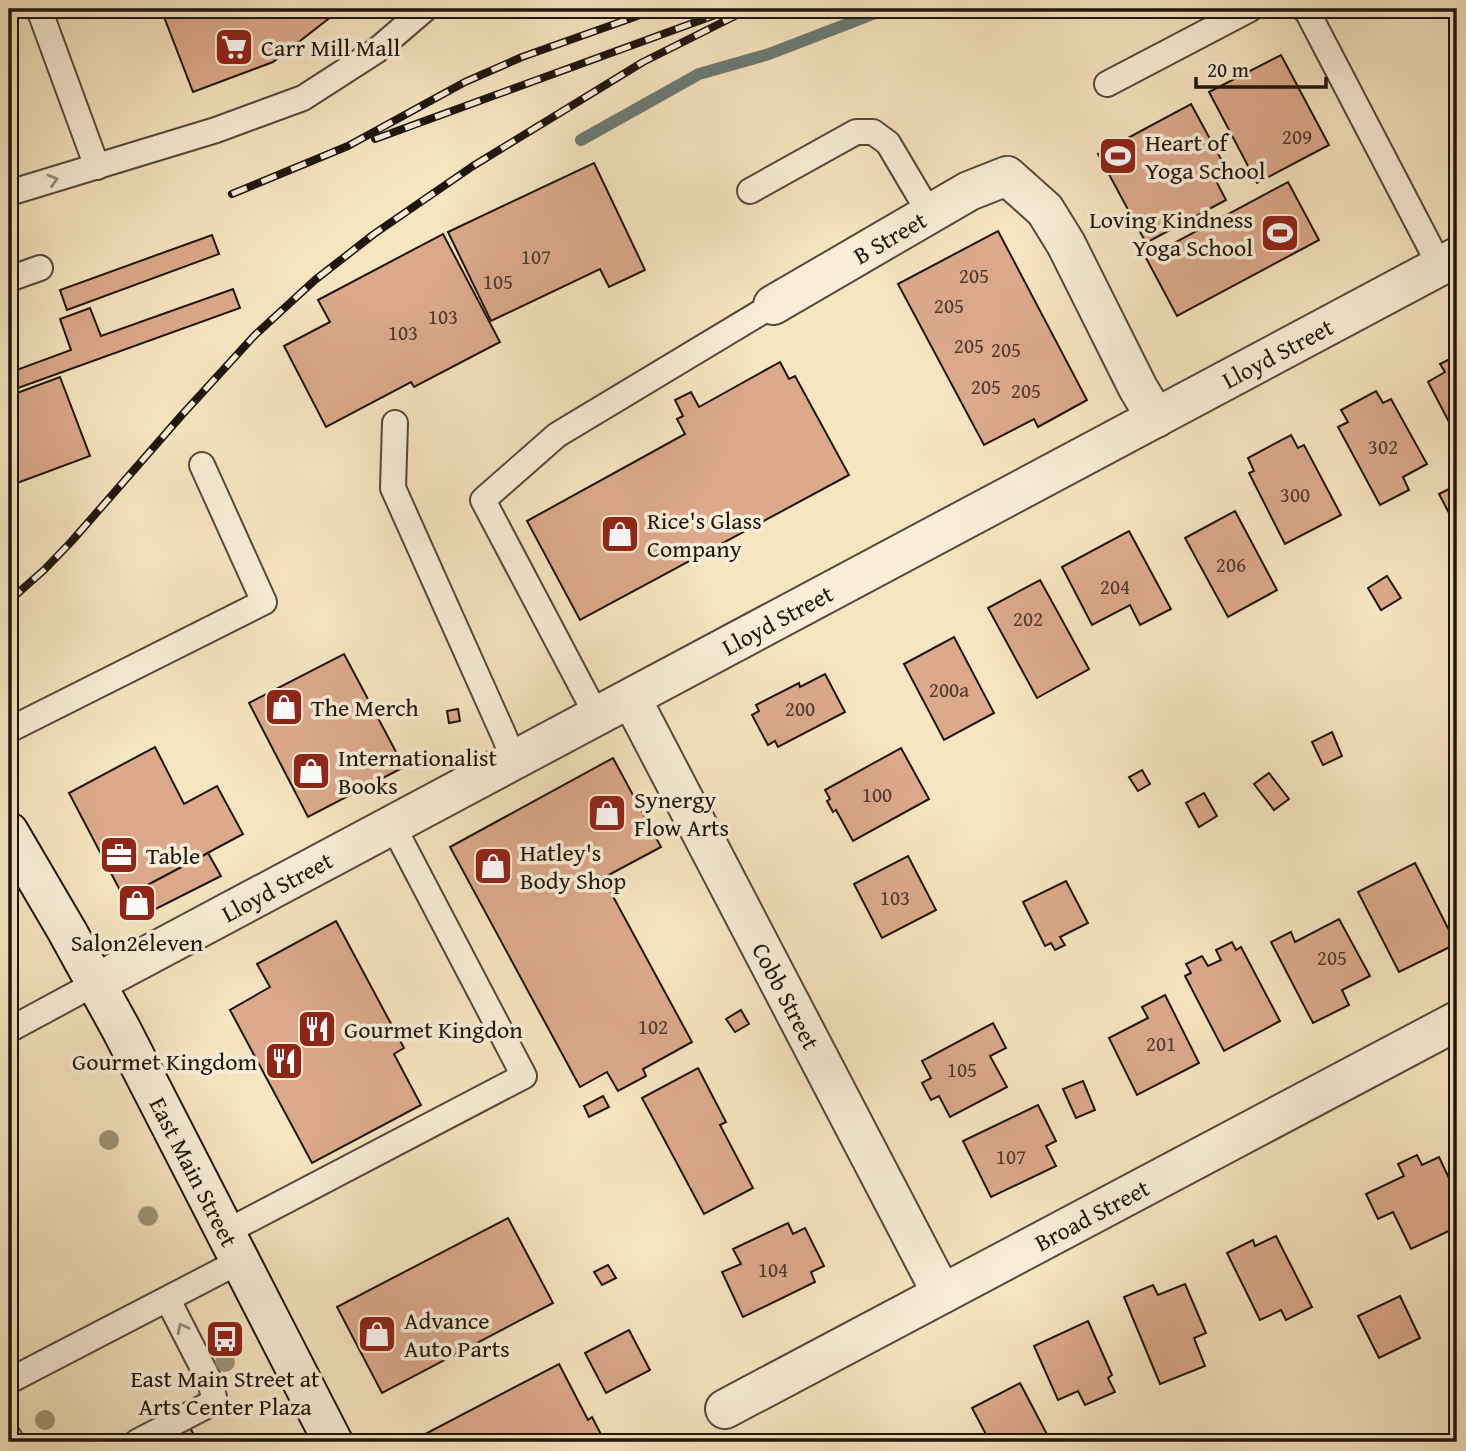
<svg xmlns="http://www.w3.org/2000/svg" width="1466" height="1451" font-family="'Gentium Book Plus',serif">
<rect width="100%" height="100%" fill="#f6e5c1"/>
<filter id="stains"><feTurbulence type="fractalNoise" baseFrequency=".00286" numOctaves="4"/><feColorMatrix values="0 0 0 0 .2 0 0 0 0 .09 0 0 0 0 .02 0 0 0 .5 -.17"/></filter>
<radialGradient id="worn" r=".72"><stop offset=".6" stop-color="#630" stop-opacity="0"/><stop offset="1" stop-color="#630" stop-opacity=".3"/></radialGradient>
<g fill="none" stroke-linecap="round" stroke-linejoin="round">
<path stroke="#6b7a74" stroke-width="12" d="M581,140L699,74L769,54L886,9"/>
</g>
<g fill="#dca98c" stroke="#1e150c" stroke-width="2">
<path d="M161,9H341L273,62L193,92Z"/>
<path d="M1281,55L1329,145L1257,183L1209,92Z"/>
<path d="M1191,104L1228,172L1215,179L1226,200L1146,243L1098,154Z"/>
<path d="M594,163L645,270L609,287L600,269L491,321L448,232Z"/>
<path d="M1288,182L1319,240L1177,316L1146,258Z"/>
<path d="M998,231L1087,400L1038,427L1034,419L984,445L898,284Z"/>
<path d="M443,234L500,342L414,387L411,382L326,427L284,346L330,322L318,300Z"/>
<path d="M212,235L219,254L67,310L60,290Z"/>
<path d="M233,289L240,308L18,388L11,372L71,350L60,319L90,308L101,336Z"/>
<path d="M1454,357L1457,362V437L1428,382L1445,372L1440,364Z"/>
<path d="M780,362L789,379L795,376L849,475L580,620L527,521L685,434L677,419L683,416L675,400L691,392L699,407Z"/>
<path d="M60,377L90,456L9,486V396Z"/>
<path d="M1376,391L1383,403L1391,399L1427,464L1403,477L1409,490L1380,505L1338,427L1348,422L1341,410Z"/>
<path d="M1291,435L1298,448L1304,445L1341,515L1285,544L1249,473L1254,471L1248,458Z"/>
<path d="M1457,485V509L1449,513L1439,494Z"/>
<path d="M1235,511L1277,590L1228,617L1185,538Z"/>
<path d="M1129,531L1171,609L1140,625L1130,605L1092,625L1062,567Z"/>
<path d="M1387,576L1401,598L1381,610L1368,588Z"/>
<path d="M1040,580L1089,669L1037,698L988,608Z"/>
<path d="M954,637L994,713L944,740L904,664Z"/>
<path d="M344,654L404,767L308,817L249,703Z"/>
<path d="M825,674L845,712L778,747L775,741L768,745L752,715L759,711L756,705L799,683L800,687Z"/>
<path d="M458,709L460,721L449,723L447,711Z"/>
<path d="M1332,732L1342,756L1323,765L1312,742Z"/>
<path d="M155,747L184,804L217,786L243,834L124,898L69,793Z"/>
<path d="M901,748L929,799L853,841L836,810L833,812L827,801L830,799L825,790Z"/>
<path d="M613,758L661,847L603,878L692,1042L643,1069L646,1076L618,1091L607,1072L580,1087L450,847Z"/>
<path d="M1142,770L1150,784L1138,791L1129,777Z"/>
<path d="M1269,773L1289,799L1274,810L1254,784Z"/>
<path d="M1204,793L1217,816L1199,827L1186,803Z"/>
<path d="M208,853L221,876L132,921L119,900Z"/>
<path d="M908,856L936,910L882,938L854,884Z"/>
<path d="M1415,863L1456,944L1399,972L1358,892Z"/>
<path d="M1066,881L1088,923L1060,937L1065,945L1055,950L1051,943L1045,946L1023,902Z"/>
<path d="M1339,919L1370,976L1342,990L1349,1005L1313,1023L1271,942L1291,932L1295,942Z"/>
<path d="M336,921L404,1048L394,1054L421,1105L312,1163L230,1010L270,987L257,964Z"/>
<path d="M1232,942L1236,950L1241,947L1280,1021L1224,1051L1185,976L1191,973L1186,964L1202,956L1208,966L1221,960L1216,950Z"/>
<path d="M1165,995L1199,1063L1137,1095L1109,1038L1148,1018L1142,1007Z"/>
<path d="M741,1010L749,1024L735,1032L726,1019Z"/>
<path d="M993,1023L1006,1048L990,1056L1007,1087L950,1117L939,1096L931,1100L922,1083L931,1078L922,1061Z"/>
<path d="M698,1068L726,1122L720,1125L753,1188L704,1214L642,1098Z"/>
<path d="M1083,1081L1095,1110L1076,1118L1063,1089Z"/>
<path d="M603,1096L609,1107L589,1117L584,1106Z"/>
<path d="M1038,1105L1056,1141L1046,1146L1056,1166L991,1197L963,1141Z"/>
<path d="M1417,1155L1422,1165L1439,1157L1457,1195V1227L1411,1249L1393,1212L1378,1219L1366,1194L1404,1176L1398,1164Z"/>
<path d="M508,1218L553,1303L382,1393L337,1307Z"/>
<path d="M788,1223L793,1234L805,1228L824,1266L811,1272L815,1282L743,1317L722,1272L741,1264L733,1249Z"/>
<path d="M1276,1236L1312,1307L1286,1320L1281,1310L1260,1320L1227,1253L1253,1240L1255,1246Z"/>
<path d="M608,1265L616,1278L602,1285L594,1272Z"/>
<path d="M1185,1284L1206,1333L1194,1338L1205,1366L1160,1384L1124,1297L1153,1285L1158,1295Z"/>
<path d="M1400,1296L1420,1338L1379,1358L1358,1316Z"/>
<path d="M1088,1321L1112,1375L1108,1378L1115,1392L1085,1405L1078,1391L1058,1400L1034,1346Z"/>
<path d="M629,1330L650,1370L606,1393L585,1353Z"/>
<path d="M559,1364L588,1420L592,1417L605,1442H410Z"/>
<path d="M1020,1383L1051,1442H990L972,1408Z"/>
<path d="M189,1426L198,1442H158Z"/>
<path d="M816,1434L820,1442H798Z"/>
</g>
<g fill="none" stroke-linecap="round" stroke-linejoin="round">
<g stroke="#544939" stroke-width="28">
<g id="service">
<path d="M39,9L97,167"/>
<path d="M1304,9L1307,11L1440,266"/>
<path d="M1107,84L1250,9"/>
<path d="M750,191L856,132H873L888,143L930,214"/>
<path d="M9,193L216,130L303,98L376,51L425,9"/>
<path d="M9,279L40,268"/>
<path d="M395,423L393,488L505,738L513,760"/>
<path d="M597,716L483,500L557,435L773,305"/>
<path d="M9,730L264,602L202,465"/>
<path d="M9,1030L96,983"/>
<path d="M226,1232L524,1076L392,824"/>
<path d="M9,1381L240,1261"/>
<path d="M9,1437L12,1442"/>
<path d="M137,1442L210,1404L214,1397L210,1382L168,1300"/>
</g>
</g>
<g stroke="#544939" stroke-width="42">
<g id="minor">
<path id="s1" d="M773,305L969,191L1007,176L1045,210L1066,244L1138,388L1156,418"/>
<path id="s2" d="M631,698L942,1294"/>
<path id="s3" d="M96,983L1457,257"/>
<path id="s4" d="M725,1409L1457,1021"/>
</g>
</g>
<g stroke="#1e150c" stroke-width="42">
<g id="secondary">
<path id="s5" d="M9,832L67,931L121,1029L333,1442"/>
</g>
</g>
<use href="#service" stroke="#f9eed7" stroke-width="24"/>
<use href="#minor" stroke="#f9eed7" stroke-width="38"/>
<use href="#secondary" stroke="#f9eed7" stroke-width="38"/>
<g stroke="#1e150c" stroke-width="8">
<g id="rail">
<path d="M375,139L726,11"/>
<path d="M232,194L348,146L465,82L522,57L657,9"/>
<path d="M9,601L44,570L71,542L181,416L255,335L315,280L374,234L473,166L643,62L749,9"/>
</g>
</g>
<use href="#rail" stroke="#f9eed7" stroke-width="5" stroke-dasharray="16" stroke-linecap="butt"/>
</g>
<g fill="#9d9578">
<circle cx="109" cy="1140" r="10"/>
<circle cx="148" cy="1216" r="10"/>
<circle cx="225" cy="1362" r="10"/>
<circle cx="45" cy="1420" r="10"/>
</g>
<defs><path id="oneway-chevron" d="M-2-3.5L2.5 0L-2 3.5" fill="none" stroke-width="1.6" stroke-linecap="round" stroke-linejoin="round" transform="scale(1.75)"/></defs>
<g stroke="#968c7c">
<use href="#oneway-chevron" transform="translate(53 180) rotate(-16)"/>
<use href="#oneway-chevron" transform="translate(182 1328) rotate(-117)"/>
</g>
<defs>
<g id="supermarket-square" transform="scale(2.0125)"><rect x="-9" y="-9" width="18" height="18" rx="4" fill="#8f2418" stroke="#f9eed7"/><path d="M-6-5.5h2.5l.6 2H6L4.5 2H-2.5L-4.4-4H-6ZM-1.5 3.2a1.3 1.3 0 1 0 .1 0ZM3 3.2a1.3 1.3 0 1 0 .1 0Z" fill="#fff"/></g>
<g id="stadium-square" transform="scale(2.0125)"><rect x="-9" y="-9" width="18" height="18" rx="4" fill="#8f2418" stroke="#f9eed7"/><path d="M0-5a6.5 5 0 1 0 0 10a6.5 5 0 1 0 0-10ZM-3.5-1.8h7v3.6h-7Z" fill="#fff"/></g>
<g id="shop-square" transform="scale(2.0125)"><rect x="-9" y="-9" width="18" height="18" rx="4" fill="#8f2418" stroke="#f9eed7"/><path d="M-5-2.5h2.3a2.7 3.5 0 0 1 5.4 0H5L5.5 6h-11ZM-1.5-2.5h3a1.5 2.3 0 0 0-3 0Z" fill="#fff"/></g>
<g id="office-square" transform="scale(2.0125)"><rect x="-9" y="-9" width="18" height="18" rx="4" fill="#8f2418" stroke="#f9eed7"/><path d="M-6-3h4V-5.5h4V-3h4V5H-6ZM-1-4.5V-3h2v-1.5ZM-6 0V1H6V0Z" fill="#fff"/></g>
<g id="restaurant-square" transform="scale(2.0125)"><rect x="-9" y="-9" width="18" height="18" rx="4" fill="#8f2418" stroke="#f9eed7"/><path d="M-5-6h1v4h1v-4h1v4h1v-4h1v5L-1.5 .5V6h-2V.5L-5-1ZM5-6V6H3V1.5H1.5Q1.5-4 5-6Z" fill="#fff"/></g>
<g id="bus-square" transform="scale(2.0125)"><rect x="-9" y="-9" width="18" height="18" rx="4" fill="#8f2418" stroke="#f9eed7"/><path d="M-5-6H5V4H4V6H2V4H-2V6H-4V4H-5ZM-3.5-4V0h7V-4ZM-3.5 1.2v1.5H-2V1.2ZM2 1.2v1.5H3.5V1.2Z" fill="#fff"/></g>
</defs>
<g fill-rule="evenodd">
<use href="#supermarket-square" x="234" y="47"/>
<use href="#stadium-square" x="1118" y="156"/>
<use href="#stadium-square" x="1280" y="233"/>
<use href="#shop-square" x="620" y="534"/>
<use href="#shop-square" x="284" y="707"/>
<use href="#shop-square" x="311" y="771"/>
<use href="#shop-square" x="607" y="813"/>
<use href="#office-square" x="119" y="855"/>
<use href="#shop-square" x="493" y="866"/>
<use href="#shop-square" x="137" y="903"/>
<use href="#restaurant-square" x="317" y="1029"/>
<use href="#restaurant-square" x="284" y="1061"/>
<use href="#shop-square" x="377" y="1334"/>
<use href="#bus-square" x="225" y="1339"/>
</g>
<g text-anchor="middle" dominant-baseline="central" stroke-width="7" stroke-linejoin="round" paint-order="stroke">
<g font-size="21" fill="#4e3a2c">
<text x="1297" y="136">209</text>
<text x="536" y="256">107</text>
<text x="974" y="275">205</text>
<text x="498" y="281">105</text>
<text x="949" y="305">205</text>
<text x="443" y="316">103</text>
<text x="403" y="332">103</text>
<text x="969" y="345">205</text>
<text x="1006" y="349">205</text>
<text x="986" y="386">205</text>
<text x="1026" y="390">205</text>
<text x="1383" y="446">302</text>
<text x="1295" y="494">300</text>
<text x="1231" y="564">206</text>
<text x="1115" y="586">204</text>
<text x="1028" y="618">202</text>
<text x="949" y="689">200a</text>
<text x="800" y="708">200</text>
<text x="877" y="794">100</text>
<text x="895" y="897">103</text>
<text x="1332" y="957">205</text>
<text x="653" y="1026">102</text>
<text x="1161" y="1043">201</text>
<text x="962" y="1069">105</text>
<text x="1011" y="1156">107</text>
<text x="773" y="1269">104</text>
</g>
<g font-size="24" fill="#1e150c" stroke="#f9eed7" text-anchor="start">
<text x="261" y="47">Carr Mill Mall</text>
<text x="1145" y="142">Heart of<tspan x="1145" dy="28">Yoga School</tspan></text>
<text x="1253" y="219" text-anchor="end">Loving Kindness<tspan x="1253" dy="28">Yoga School</tspan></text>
<text x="647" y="520">Rice's Glass<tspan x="647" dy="28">Company</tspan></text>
<text x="311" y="707">The Merch</text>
<text x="338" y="757">Internationalist<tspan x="338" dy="28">Books</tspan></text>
<text x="634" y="799">Synergy<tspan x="634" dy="28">Flow Arts</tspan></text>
<text x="520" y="852">Hatley's<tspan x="520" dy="28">Body Shop</tspan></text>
<text x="146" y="855">Table</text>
<text x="137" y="942" text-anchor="middle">Salon2eleven</text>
<text x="344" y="1029">Gourmet Kingdon</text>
<text x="257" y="1061" text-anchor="end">Gourmet Kingdom</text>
<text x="404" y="1320">Advance<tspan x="404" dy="28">Auto Parts</tspan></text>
<text x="225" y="1378" text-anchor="middle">East Main Street at<tspan x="225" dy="28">Arts Center Plaza</tspan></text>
</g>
<g font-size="24" fill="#1e150c" stroke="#f9eed7">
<text stroke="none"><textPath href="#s1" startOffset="135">B Street</textPath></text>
<text stroke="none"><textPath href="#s3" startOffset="1339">Lloyd Street</textPath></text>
<text stroke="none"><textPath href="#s3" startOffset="772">Lloyd Street</textPath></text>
<text stroke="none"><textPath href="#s3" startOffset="205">Lloyd Street</textPath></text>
<text stroke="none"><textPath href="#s2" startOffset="336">Cobb Street</textPath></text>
<text stroke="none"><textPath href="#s5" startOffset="387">East Main Street</textPath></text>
<text stroke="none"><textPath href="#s4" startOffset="415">Broad Street</textPath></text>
</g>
</g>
<rect width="1466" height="1451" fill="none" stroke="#f6e5c1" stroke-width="35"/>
<rect x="10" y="10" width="1445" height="1430" fill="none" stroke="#1e150c" stroke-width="3.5"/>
<rect x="18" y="18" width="1431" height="1416" fill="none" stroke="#1e150c" stroke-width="2"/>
<path d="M1196 77v10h130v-10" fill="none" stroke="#1e150c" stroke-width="3.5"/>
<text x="1207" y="77" font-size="21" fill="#1e150c" stroke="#f9eed7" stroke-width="5" paint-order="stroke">20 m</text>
<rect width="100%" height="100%" filter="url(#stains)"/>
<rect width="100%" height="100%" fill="url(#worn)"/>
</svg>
